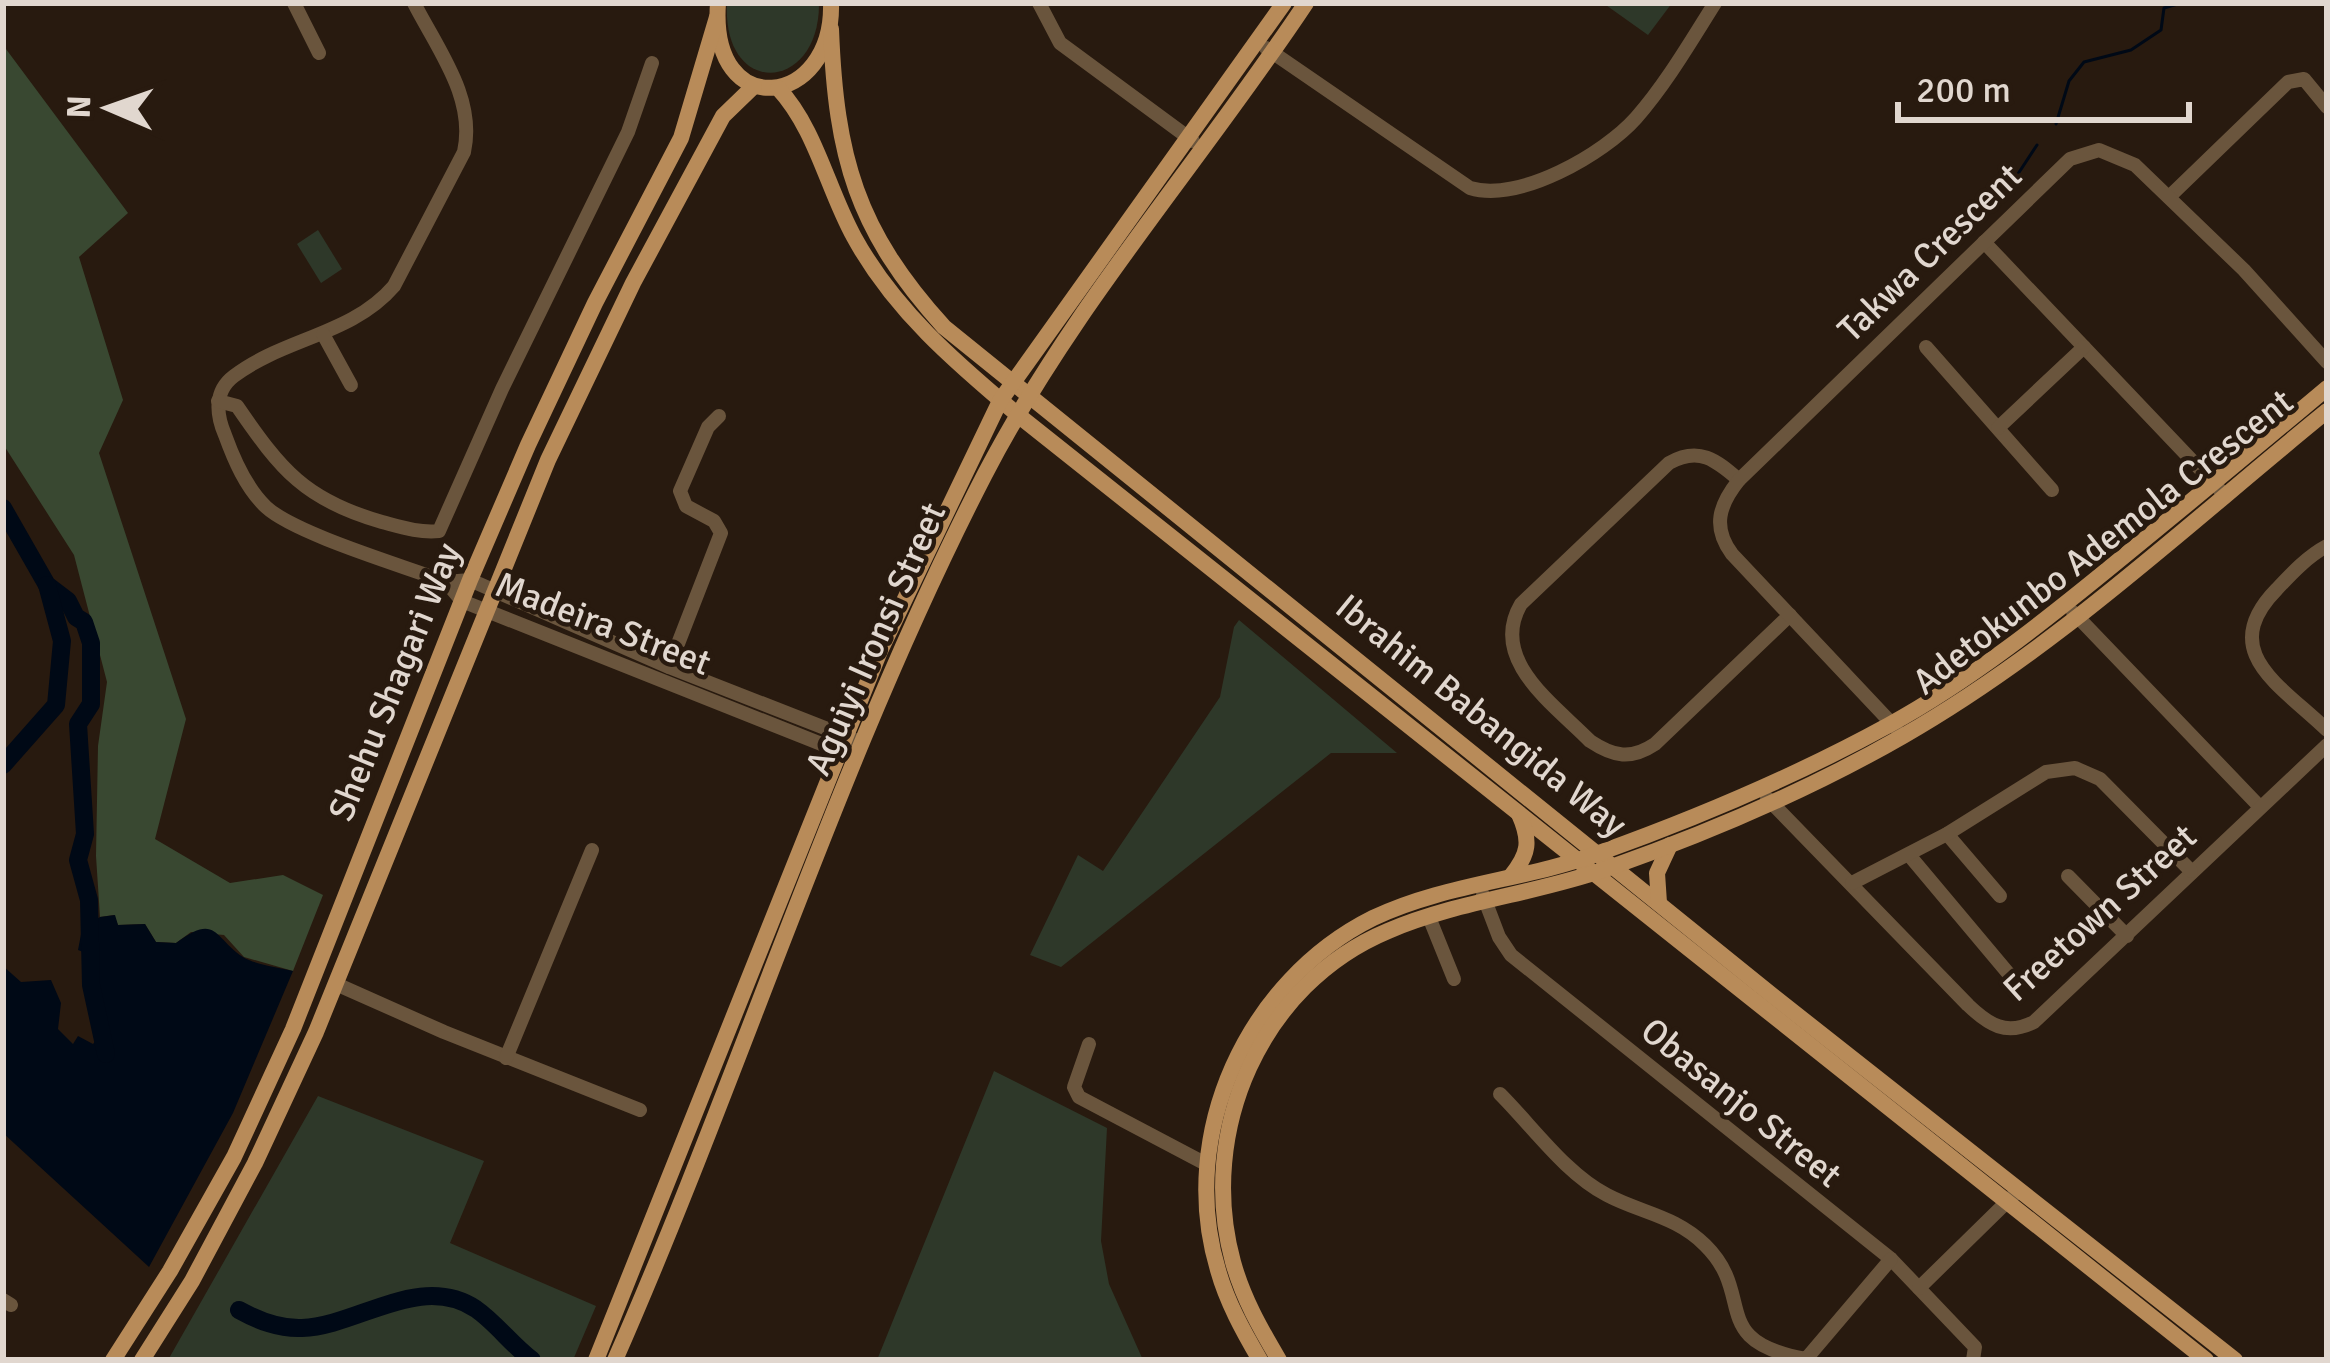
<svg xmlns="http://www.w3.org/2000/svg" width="2330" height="1363" font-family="Signika,sans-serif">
<rect width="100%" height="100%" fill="#281a0f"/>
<g fill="#2e3829">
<path d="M727,3H819C820,93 722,99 727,3Z"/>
<path d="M1603,3H1672L1648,35Z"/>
<path d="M318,230L342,269L321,283L297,244Z"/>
<path d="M1239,620L1397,753H1331L1061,967L1030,955L1078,855L1103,871L1220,697L1234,627Z"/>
<path d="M994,1071L1107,1128L1101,1241L1109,1284L1143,1360H877Z"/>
<path d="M318,1096L484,1161L450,1243L596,1306L573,1360H168Z"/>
</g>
<path fill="#394831" d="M3,45L128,213L79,257L123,400L99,453L186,719L155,839L230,883L283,875L323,895L293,971L244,957L224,935L191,932L176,943L156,942L145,924L118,925L114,915L100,917L96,856L98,746L107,682L74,555L3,444Z"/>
<path fill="#000916" d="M115,915L118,925L145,924L156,942L176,943C217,912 214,938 243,957C256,965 278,967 293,971L233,1113L149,1267L3,1133V966L21,982L51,980L61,1003L58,1029L73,1044L78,1036L93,1044L104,1030L106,1017L91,1010L94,956L78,950L82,929L100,917Z"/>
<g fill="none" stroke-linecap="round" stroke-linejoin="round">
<g stroke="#000916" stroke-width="3">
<path d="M2221,3H2227"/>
<path d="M2056,124L2069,81L2084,62L2131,50L2161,30L2164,8L2181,3"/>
<path d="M2012,183L2037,145"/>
</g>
<g stroke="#000916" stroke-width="18">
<path d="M3,508L47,585L68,601L76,617L84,622L91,643V704L78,724L85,834L78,860L89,900L91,985L106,1054"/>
<path d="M3,765L56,705L62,641L47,585"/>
<path d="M239,1310C259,1321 279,1329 302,1328C358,1326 420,1272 476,1309C496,1323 512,1345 532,1360"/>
</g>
<g stroke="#6a553d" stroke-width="14">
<path d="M294,3L319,53"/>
<path d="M414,3C438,50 476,98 464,152L394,286C352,335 284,338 234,376C214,391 216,414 225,435C234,460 246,488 266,507C295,534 404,566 446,582L462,601L849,755"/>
<path d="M1039,3L1060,43L1193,141"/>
<path d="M1266,48L1470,188C1519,203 1604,154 1636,118C1666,84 1691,41 1715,3"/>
<path d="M2169,197L2288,82L2304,79L2327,107"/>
<path d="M1984,242L2220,490"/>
<path d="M323,334L351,385"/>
<path d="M1926,347L2052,490"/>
<path d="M218,401L237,406C281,470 305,500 382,522C401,527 419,533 439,531L502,389L628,132L652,63"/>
<path d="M1998,428L2084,347"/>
<path d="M1739,480C1716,460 1699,446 1669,463L1521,604C1488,660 1555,705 1590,741C1614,757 1631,760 1655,744L1790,615"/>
<path d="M2327,546C2308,556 2292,573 2277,589C2215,652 2282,686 2327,730"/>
<path d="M446,582L470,580L669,667L853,739"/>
<path d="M2073,612L2260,807"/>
<path d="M669,667L721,533L714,521L686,506L680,491L708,427L719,416"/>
<path d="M1896,728L1732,554C1712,527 1719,505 1739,480L2070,159L2099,150L2135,165L2244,270L2327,362"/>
<path d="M1767,798L1968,1005C1989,1025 2006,1036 2034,1022L2327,745"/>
<path d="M1947,834L2000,896"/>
<path d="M1909,855L2008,973"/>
<path d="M2068,876L2127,936"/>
<path d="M1852,883L1947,834L2046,772L2075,768L2100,779L2191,871"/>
<path d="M1483,895L1499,937L1511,955L1891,1259L1975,1347L1973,1360"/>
<path d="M1429,917L1454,979"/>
<path d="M336,984L444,1032L640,1110"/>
<path d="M1089,1044L1074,1087L1079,1097L1206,1164"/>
<path d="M506,1058L592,850"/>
<path d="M1500,1094C1533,1127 1566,1174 1607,1195C1641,1213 1676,1216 1705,1245C1757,1296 1706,1341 1806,1359L1891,1259"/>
<path d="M1919,1288L2018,1191"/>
<path d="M3,1300L11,1305"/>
</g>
<g stroke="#b88b59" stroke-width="16">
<path d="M718,3C709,124 834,108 831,3"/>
<path d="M831,29C836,157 856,230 944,327L1773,996L2235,1360"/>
<path d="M778,88C816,129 827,188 854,237C894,310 955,362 1018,415L2206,1360"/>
<path d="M1511,876C1529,854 1531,841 1519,814"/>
<path d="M1659,903L1657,873L1670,845"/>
<path d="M113,1360L170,1271L234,1157L293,1029L470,580L528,445L595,303L681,138L717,17"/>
<path d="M142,1360L192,1281L255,1163L316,1032L548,460L633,283L723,116L754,86"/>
<path d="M596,1360L880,651L1000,401L1284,3"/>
<path d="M615,1360C743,1069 839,757 985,474C1073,305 1201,161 1306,3"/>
<path d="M1260,1360C1243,1331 1227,1302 1218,1270C1177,1134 1247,981 1373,918C1444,884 1526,880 1599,853C1699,817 1796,776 1889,725C1971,680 2046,620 2118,561C2188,504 2258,446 2327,388"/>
<path d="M1279,1360C1260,1328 1243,1298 1233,1262C1197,1131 1261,984 1388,931C1458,901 1535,894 1606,869C1708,833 1809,790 1903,736C2057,648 2190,522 2327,411"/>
</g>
</g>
<g text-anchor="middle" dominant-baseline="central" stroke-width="9" stroke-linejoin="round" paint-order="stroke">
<g font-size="36" fill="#e1d7cf" stroke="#281a0f">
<text transform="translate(1930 253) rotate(-44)">Takwa Crescent</text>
<text transform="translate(2103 542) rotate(-38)">Adetokunbo Ademola Crescent</text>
<text transform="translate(603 624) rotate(21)">Madeira Street</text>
<text transform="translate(876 639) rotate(-66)">Aguiyi Ironsi Street</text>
<text transform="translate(395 682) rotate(-68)">Shehu Shagari Way</text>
<text transform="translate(1481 716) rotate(39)">Ibrahim Babangida Way</text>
<text transform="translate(2100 913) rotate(-42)">Freetown Street</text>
<text transform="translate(1741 1103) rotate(39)">Obasanjo Street</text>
</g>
</g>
<rect width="2330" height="1363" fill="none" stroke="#e1d7cf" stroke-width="12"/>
<g transform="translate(108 108) rotate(272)" stroke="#281a0f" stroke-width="9" paint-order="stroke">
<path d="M0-9L21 45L0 30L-21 45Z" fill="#e1d7cf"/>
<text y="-18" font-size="33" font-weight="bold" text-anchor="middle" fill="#e1d7cf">N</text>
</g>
<path d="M1898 102v18h291v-18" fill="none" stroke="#e1d7cf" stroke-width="6"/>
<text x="1916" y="102" font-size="36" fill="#e1d7cf" stroke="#281a0f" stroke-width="9" paint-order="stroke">200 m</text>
</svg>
